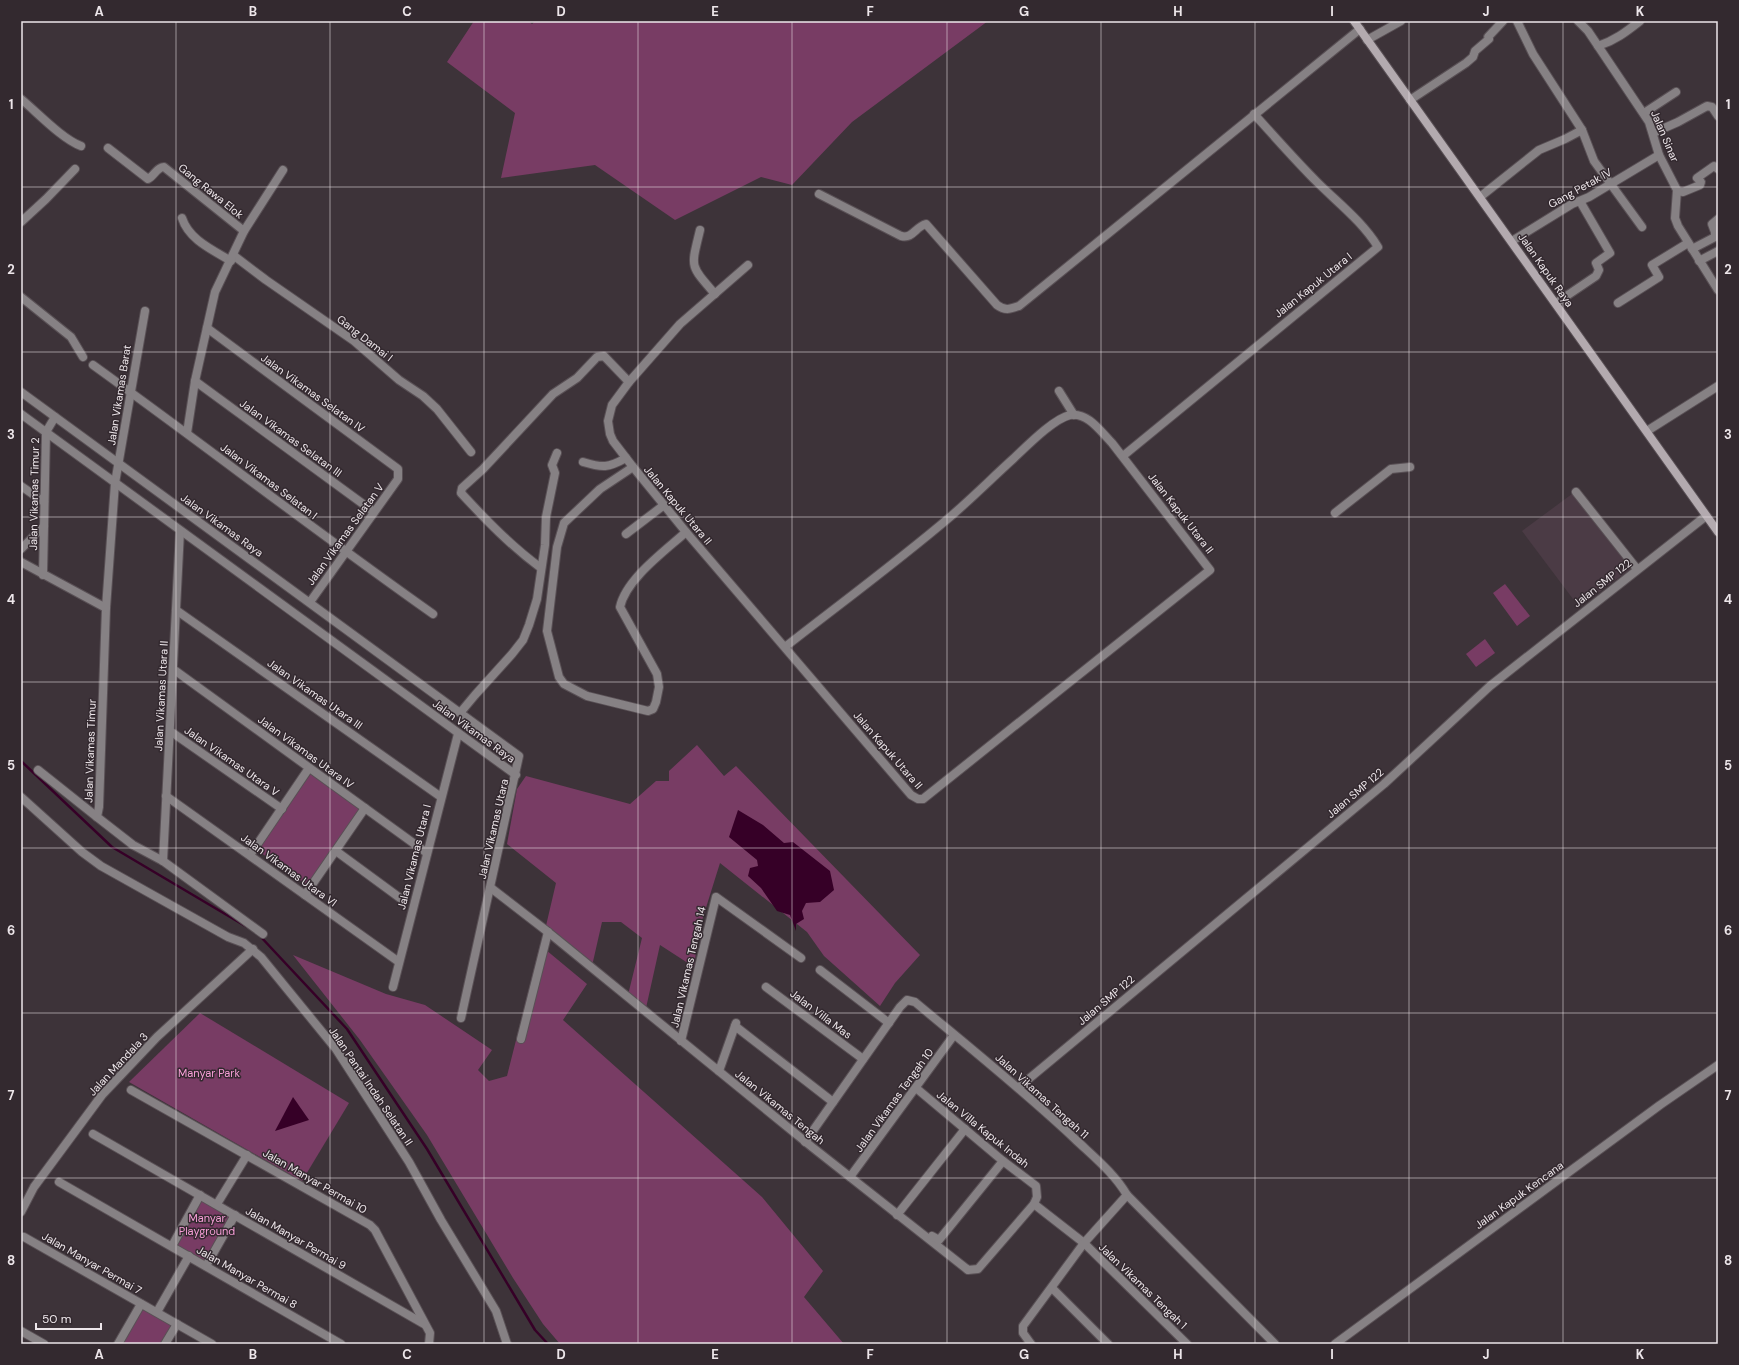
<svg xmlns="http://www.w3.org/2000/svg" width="1739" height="1365" font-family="'DM Sans',sans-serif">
<rect width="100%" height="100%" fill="#3d3339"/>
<path fill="#4b3b45" d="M1576,491L1633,567L1579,607L1522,531Z"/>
<g fill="#783c64">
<path d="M474,21H529L532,24L535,21H988L852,122L792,185L761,177L675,220L595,165L501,178L515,113L447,62Z"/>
<path d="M1505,584L1530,616L1517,626L1493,593Z"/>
<path d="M1485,639L1495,653L1476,667L1466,654Z"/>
<path d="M697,745L724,776L736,766L920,955L895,983L880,1006L824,956L807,932L720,863L699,930L694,967L660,945L646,1008L628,995L642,938L621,922H602L592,966L545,930L556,883L507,844L517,789L526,776L630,804L656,781H669V771Z"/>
<path d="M312,772L362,807L307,885L257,850Z"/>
<path d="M540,945L587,984L563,1020L762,1197L823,1271L804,1297L844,1344H560L543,1324L513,1278L427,1135L360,1040L293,955L386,994L425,1005L492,1050L478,1070L489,1081L507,1076Z"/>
<path d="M200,1013L349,1103L302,1181L129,1082Z"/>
<path d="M201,1198L230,1215V1220L205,1263L174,1245Z"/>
<path d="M141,1304L177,1324L165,1344H118Z"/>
</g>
<g fill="#360027">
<path d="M738,810L763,825L784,843L793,842L830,871L834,890L820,902L806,903L802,911L804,919L796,924V931L790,915L777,911L761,888L748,876L750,868L758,866L757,860L729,837Z"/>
<path d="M293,1097L309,1120L275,1131Z"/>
</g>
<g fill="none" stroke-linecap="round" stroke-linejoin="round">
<g stroke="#360027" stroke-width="2.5">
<path d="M21,761L112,847L247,927"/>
<path d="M260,936L347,1029L427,1149L535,1330L548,1344"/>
</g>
<g stroke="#595055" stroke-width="10">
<g id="minor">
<path d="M1517,21L1533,54L1582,130L1594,161L1642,227"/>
<path d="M1578,21L1588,31L1649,122L1659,155L1677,190L1675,218L1678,226L1718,290"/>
<path d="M1367,40L1401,21"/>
<path d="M1598,46C1614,41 1626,32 1640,21"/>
<path d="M21,99C37,112 62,139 81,146"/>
<path d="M1410,100L1466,63L1473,57L1475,51L1489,39L1488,37L1503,21"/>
<path d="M1644,113L1676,92"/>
<path d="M1653,133L1678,122L1707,106L1712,107L1718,116"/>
<path d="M108,148L148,179C154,176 157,167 164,167L244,231"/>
<path d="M1677,191L1683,192L1700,185L1701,182L1697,178L1714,166L1718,169"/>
<path d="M819,194L901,236C913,239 915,227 926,224L997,305C1005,311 1010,309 1019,306L1360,29"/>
<path d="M1480,197L1539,150L1565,139L1582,130"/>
<path d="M182,218C189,240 213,250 231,261"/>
<path d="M21,222L46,199L75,169"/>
<path d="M700,230C691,268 689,264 715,294"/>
<path d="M1512,241L1572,204L1589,197L1659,155"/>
<path d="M1692,249L1715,237V232L1712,224L1718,219"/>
<path d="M233,255L266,280L354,341L399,380L423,396L437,409L471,452"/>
<path d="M1699,261L1718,251"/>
<path d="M748,265L680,324L629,382L612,405L608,421L610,434L613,441L633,467L686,532L911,795L918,799H923L1210,570L1112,443C1101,432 1088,412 1070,415C1053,419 1026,447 1013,459C992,478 972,498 950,517C897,562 840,604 785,647"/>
<path d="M21,297L71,337L83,357"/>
<path d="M1556,303L1596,276L1599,270L1596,263L1610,253L1581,203L1582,201"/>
<path d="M1618,303L1659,277L1652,265L1688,243"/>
<path d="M145,311L115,483L106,608L99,807L97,817L133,845L163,861L263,934"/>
<path d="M207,328L398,469V479L310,602"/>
<path d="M93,365C207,447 318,533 433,614"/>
<path d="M195,381L374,512"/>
<path d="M1059,391L1074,415"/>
<path d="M21,392L519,756L461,1018"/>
<path d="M21,414L516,775"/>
<path d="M1647,431L1718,386"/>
<path d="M187,433L195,381L215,292L244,231L283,170"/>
<path d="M1123,456L1378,247C1362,221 1338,203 1317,182C1295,160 1275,137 1254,114"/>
<path d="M583,462C603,468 608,468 626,458"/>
<path d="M633,467L600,489L564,523L557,547L547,631L559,677L564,684L587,696L648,711L653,709L656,702L659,687L657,674L620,607C626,579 665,551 686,532"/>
<path d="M21,486L44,502"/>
<path d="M1576,492L1637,569"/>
<path d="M1335,513L1391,469L1410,467"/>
<path d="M626,534L664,505"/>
<path d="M21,549L44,526"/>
<path d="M21,562L106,608"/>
<path d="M541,568C511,546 486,520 461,493L462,488L483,469L553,394L577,378L597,357L604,356L629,382"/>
<path d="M43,575L46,432L55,417"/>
<path d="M176,610L441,797"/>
<path d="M173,669L427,853"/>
<path d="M460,713L475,695L512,654L523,640L529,625L537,599L545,545L546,517L555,473L552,465L557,453"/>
<path d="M170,731L282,809"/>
<path d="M38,770L97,817"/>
<path d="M166,796L399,962"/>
<path d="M21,797L82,852L101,866L228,937L244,943L261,957L336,1049L409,1162L441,1220L496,1311L507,1344"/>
<path d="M336,851L400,898"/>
<path d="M250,855L309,768"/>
<path d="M163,861L180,531"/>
<path d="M491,888L548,932L812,1147L968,1270L978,1269L1034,1204L1037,1197L1036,1186L1003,1161L916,1088"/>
<path d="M305,895L365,808"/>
<path d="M820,970L889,1023"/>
<path d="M393,987L458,734"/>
<path d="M766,987L863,1059"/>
<path d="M735,1026L833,1102"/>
<path d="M521,1039L548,932"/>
<path d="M681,1041L716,897L801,958"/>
<path d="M719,1071L736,1023"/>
<path d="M1019,1087L1384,784L1490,686L1706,516"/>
<path d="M131,1090L370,1225L375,1230L430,1333L429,1344"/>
<path d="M93,1134L424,1324"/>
<path d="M805,1142L900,1007L907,1000L915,1002C969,1047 1024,1091 1075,1139C1094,1157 1114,1173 1127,1195L1275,1344"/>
<path d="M850,1177L954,1035"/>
<path d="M59,1182L341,1344"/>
<path d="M217,1204L247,1155"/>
<path d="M1034,1204L1084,1243L1187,1344"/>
<path d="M21,1212L34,1187L102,1095L157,1037L253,949"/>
<path d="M897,1215L965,1129"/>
<path d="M932,1236L939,1240L1003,1161"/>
<path d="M24,1237L212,1344"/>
<path d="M172,1246L200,1195"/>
<path d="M206,1266L235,1215"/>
<path d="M1052,1288L1108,1344"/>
<path d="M157,1312L189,1256"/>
<path d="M21,1331L44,1344"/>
<path d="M118,1344L141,1304"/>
<path d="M165,1344L177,1324"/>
<path d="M1031,1344L1023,1333V1326L1084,1243L1127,1195"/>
<path d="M1335,1344L1660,1105L1718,1065"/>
</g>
</g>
<g stroke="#595055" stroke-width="10">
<path id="secondary" d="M1354,21L1718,532"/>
</g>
<use href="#minor" stroke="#868184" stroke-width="8"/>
<use href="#secondary" stroke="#b3aaaf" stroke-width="8"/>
</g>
<path fill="none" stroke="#ede6ea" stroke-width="1" stroke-opacity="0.55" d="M176,21V1344M330,21V1344M484,21V1344M638,21V1344M792,21V1344M947,21V1344M1101,21V1344M1255,21V1344M1409,21V1344M1563,21V1344M21,187H1718M21,352H1718M21,517H1718M21,682H1718M21,848H1718M21,1013H1718M21,1178H1718"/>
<g text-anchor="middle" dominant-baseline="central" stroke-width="3" stroke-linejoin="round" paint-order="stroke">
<g font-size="11" fill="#ede6ea" stroke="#33292f">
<text transform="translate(1665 136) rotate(67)">Jalan Sinar</text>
<text transform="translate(1580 188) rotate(-29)">Gang Petak IV</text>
<text transform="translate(211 191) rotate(39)">Gang Rawa Elok</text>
<text transform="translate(1546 270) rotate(55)">Jalan Kapuk Raya</text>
<text transform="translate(1313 285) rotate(-39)">Jalan Kapuk Utara I</text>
<text transform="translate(365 338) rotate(38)">Gang Damai I</text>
<text transform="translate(313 393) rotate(36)">Jalan Vikamas Selatan IV</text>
<text transform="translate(119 395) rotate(-81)">Jalan Vikamas Barat</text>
<text transform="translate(291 438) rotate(36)">Jalan Vikamas Selatan III</text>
<text transform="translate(269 481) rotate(37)">Jalan Vikamas Selatan I</text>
<text transform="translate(34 494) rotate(-89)">Jalan Vikamas Timur 2</text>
<text transform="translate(678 505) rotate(50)">Jalan Kapuk Utara II</text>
<text transform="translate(1181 513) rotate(52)">Jalan Kapuk Utara II</text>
<text transform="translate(222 525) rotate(36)">Jalan Vikamas Raya</text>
<text transform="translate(345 534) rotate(-54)">Jalan Vikamas Selatan V</text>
<text transform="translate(1602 583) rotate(-38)">Jalan SMP 122</text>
<text transform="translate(315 694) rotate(35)">Jalan Vikamas Utara III</text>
<text transform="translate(161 696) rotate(-87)">Jalan Vikamas Utara II</text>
<text transform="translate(474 731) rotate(36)">Jalan Vikamas Raya</text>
<text transform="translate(888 750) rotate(49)">Jalan Kapuk Utara II</text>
<text transform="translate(90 751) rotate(-88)">Jalan Vikamas Timur</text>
<text transform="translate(306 752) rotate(36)">Jalan Vikamas Utara IV</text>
<text transform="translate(232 761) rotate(35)">Jalan Vikamas Utara V</text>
<text transform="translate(1355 793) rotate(-40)">Jalan SMP 122</text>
<text transform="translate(493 829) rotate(-77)">Jalan Vikamas Utara</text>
<text transform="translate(414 857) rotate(-76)">Jalan Vikamas Utara I</text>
<text transform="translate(289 870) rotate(36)">Jalan Vikamas Utara VI</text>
<text transform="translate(688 967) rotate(-77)">Jalan Vikamas Tengah 14</text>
<text transform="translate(1106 1000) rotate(-40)">Jalan SMP 122</text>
<text transform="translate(821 1014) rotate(37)">Jalan Villa Mas</text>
<text transform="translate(118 1064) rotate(-47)">Jalan Mandala 3</text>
<text transform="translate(371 1086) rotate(56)">Jalan Pantai Indah Selatan II</text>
<text transform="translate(1042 1096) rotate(42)">Jalan Vikamas Tengah 11</text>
<text transform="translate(894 1100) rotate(-54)">Jalan Vikamas Tengah 10</text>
<text transform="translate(780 1107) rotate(39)">Jalan Vikamas Tengah</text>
<text transform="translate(983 1129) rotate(39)">Jalan Villa Kapuk Indah</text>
<text transform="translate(315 1181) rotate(30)">Jalan Manyar Permai 10</text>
<text transform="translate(1519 1195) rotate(-36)">Jalan Kapuk Kencana</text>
<text transform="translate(296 1238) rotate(30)">Jalan Manyar Permai 9</text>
<text transform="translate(92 1263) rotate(30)">Jalan Manyar Permai 7</text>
<text transform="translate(247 1277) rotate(30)">Jalan Manyar Permai 8</text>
<text transform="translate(1143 1286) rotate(44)">Jalan Vikamas Tengah 1</text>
</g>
<g font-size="11" fill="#f79ed7" stroke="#33292f">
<text x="209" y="1073">Manyar Park</text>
<text x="207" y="1218">Manyar<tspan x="207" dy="13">Playground</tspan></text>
</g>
</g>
<rect width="1739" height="1365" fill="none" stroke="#33292f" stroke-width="44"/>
<path d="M36 1323v6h65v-6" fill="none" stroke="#ede6ea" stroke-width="2"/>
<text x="42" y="1323" font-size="12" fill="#ede6ea" stroke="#33292f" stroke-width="3" paint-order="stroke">50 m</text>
<rect x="22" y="22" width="1695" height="1321" fill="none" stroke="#ede6ea" stroke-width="1.5"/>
<g font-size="13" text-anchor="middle" font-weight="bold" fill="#ede6ea">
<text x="99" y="16">A</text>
<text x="253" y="16">B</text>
<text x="407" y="16">C</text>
<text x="561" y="16">D</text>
<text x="715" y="16">E</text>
<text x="870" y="16">F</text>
<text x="1024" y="16">G</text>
<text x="1178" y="16">H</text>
<text x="1332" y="16">I</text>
<text x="1486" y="16">J</text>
<text x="1640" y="16">K</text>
<text x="11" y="109">1</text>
<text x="1728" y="109">1</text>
<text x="11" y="274">2</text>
<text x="1728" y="274">2</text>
<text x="11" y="439">3</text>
<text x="1728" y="439">3</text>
<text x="11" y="604">4</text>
<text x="1728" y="604">4</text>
<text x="11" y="770">5</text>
<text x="1728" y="770">5</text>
<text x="11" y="935">6</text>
<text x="1728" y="935">6</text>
<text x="11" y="1100">7</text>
<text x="1728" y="1100">7</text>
<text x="11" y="1265">8</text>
<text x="1728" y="1265">8</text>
<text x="99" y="1359">A</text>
<text x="253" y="1359">B</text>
<text x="407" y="1359">C</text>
<text x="561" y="1359">D</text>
<text x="715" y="1359">E</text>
<text x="870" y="1359">F</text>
<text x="1024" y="1359">G</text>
<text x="1178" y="1359">H</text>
<text x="1332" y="1359">I</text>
<text x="1486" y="1359">J</text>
<text x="1640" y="1359">K</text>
</g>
</svg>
